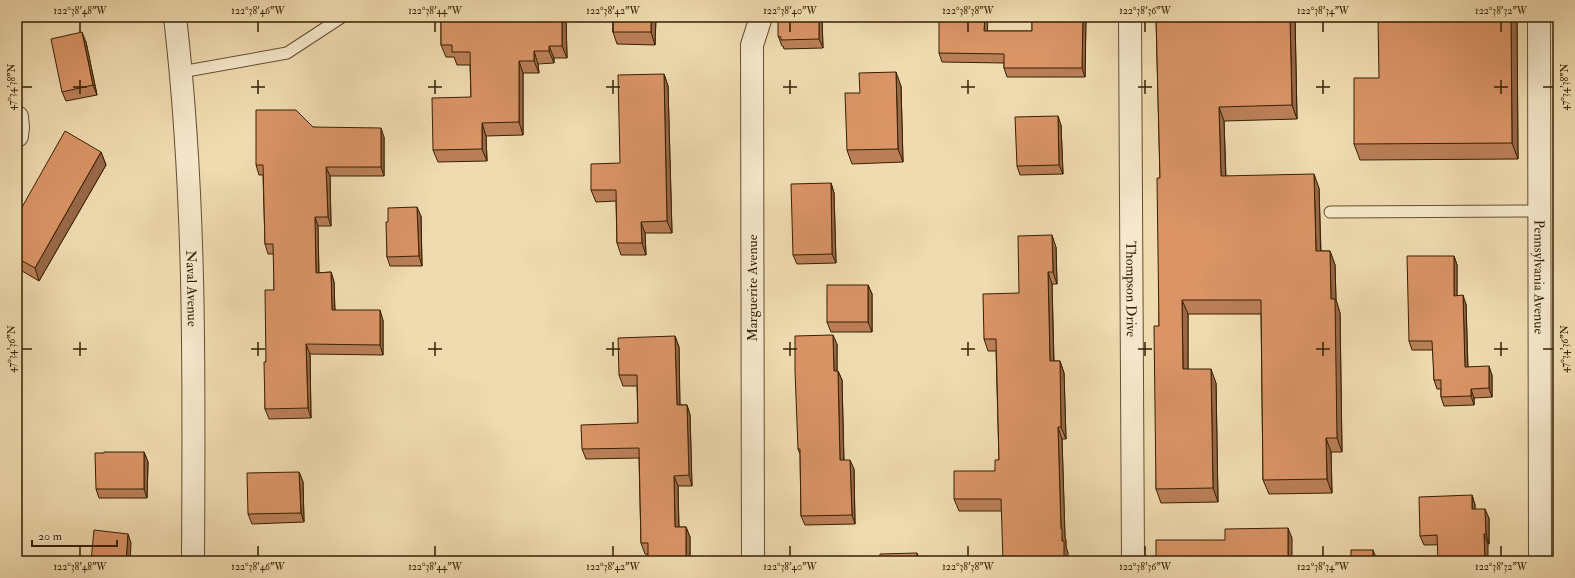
<svg xmlns="http://www.w3.org/2000/svg" width="1575" height="578" font-family="'IM FELL Double Pica',serif">
<rect width="100%" height="100%" fill="#f0dbb0"/>
<filter id="stains"><feTurbulence type="fractalNoise" baseFrequency=".005" numOctaves="4"/><feColorMatrix values="0 0 0 0 .2 0 0 0 0 .09 0 0 0 0 .02 0 0 0 .5 -.17"/></filter>
<radialGradient id="worn" r=".72"><stop offset=".6" stop-color="#630" stop-opacity="0"/><stop offset="1" stop-color="#630" stop-opacity=".3"/></radialGradient>
<g fill="none" stroke-linecap="round" stroke-linejoin="round">
<g stroke="#644f2e" stroke-width="13">
<g id="service">
<path d="M181,72L287,53L342,17"/>
<path d="M1330,212L1539,211"/>
</g>
</g>
<g stroke="#644f2e" stroke-width="24">
<g id="minor">
<path id="s1" d="M1130,17L1133,561"/>
<path id="s2" d="M1539,17L1540,561"/>
<path d="M17,117L18,127L17,136"/>
<path d="M753,561L752,45L761,17"/>
</g>
</g>
<g stroke="#644f2e" stroke-width="24">
<g id="tertiary">
<path id="s3" d="M175,17C196,197 194,380 193,561"/>
</g>
</g>
<use href="#service" stroke="#f5e8cc" stroke-width="11"/>
<use href="#minor" stroke="#f5e8cc" stroke-width="22"/>
<use href="#tertiary" stroke="#f5e8cc" stroke-width="22"/>
</g>
<g fill="#bb7f58" stroke="#352003">
<path d="M441,17H566L567,58H554V63L538,64L539,73H523V135L486,136L487,161L438,162L433,150L471,97L470,65H457L454,57H446L441,45Z"/>
<path d="M656,17L655,45L617,44L613,32Z"/>
<path d="M1032,17H1086L1085,77H1007L1004,68V63L942,62L939,53L988,31H1032Z"/>
<path d="M1156,17H1295L1297,119L1224,121L1226,176L1319,188L1321,251H1330L1335,265L1336,300L1340,313L1342,452H1331L1332,493L1269,494L1263,480L1261,314H1188V369L1216,383L1218,502L1161,503L1156,489L1159,326L1160,178Z"/>
<path d="M1517,17L1518,159L1360,160L1354,144L1379,78Z"/>
<path d="M822,19L823,48L784,49L783,46H782L778,36Z"/>
<path d="M86,42L97,95L66,101L62,92Z"/>
<path d="M664,74L668,86L672,233H645L646,255H621L617,243L616,201L596,202L591,190L620,163Z"/>
<path d="M901,86L903,162L852,164L847,150Z"/>
<path d="M1061,125L1063,174L1020,175L1017,166Z"/>
<path d="M313,127L384,137V176H330L331,226H318L319,273L331,272L334,282L335,310L383,320V355L310,354L311,418L269,419L265,409L266,362L274,290V254H268L265,244L263,175H259L256,165Z"/>
<path d="M101,152L106,165L39,281L17,268V216Z"/>
<path d="M831,183L834,193L836,263L797,264L793,255Z"/>
<path d="M421,216L422,266H390L387,257L388,222Z"/>
<path d="M1056,247L1057,284H1052L1054,361H1060L1064,373L1066,439H1062L1065,537L1066,541V547L1068,553L1002,511H959L954,499L995,471L999,460L996,351H988L984,339L1019,293Z"/>
<path d="M1454,256L1457,265V296L1466,304L1468,367L1492,375V397L1474,398V405L1444,406L1441,397V389H1437L1434,380L1433,350H1412L1409,341Z"/>
<path d="M868,285L872,294V332H831L827,322Z"/>
<path d="M675,336L679,347L680,405H687L690,415L692,486H678L679,527H686L690,537V561L645,554L641,543L639,458L586,459L582,449L638,423L637,386H623L619,375Z"/>
<path d="M837,344V371H838L842,380L844,460L854,469L855,524L805,525L801,516L800,454L798,449Z"/>
<path d="M144,452L148,462L147,498H99L96,489Z"/>
<path d="M299,472L303,482L304,522L252,524L248,514Z"/>
<path d="M1472,495L1475,505V509L1489,518V544L1424,545L1420,536Z"/>
</g>
<g fill="#996847" stroke="#352003">
<path d="M562,17H566L567,58L562,46Z"/>
<path d="M651,17H656L655,45L651,32Z"/>
<path d="M819,17H822V19L823,48L819,39Z"/>
<path d="M985,17H988L987,40L984,31Z"/>
<path d="M1083,17H1086L1085,77L1082,68Z"/>
<path d="M1290,17H1295L1297,119L1292,105Z"/>
<path d="M1511,17H1517L1518,159L1512,143Z"/>
<path d="M82,32L86,42L97,95L93,85Z"/>
<path d="M549,46L554,58V63L549,51Z"/>
<path d="M534,51L538,64L539,73L534,61Z"/>
<path d="M519,61L523,73V135L519,122Z"/>
<path d="M896,72L901,86L903,162L898,149Z"/>
<path d="M664,74L668,86L672,233L667,221Z"/>
<path d="M1219,107L1224,121L1226,190L1221,176Z"/>
<path d="M1058,116L1061,125L1063,174L1059,165Z"/>
<path d="M482,123L486,136L487,161L482,149Z"/>
<path d="M381,128L384,137V176L381,167Z"/>
<path d="M101,152L106,165L39,281L35,268Z"/>
<path d="M326,167L330,176L331,226L328,217Z"/>
<path d="M1314,174L1319,188L1321,265L1316,251Z"/>
<path d="M831,183L834,193L836,263L832,254Z"/>
<path d="M417,207L421,216L422,266L419,256Z"/>
<path d="M315,217L318,226L319,282L316,273Z"/>
<path d="M641,222L645,233L646,255L642,243Z"/>
<path d="M1052,235L1056,247L1057,284L1053,272Z"/>
<path d="M1330,251L1335,265L1336,300L1340,313L1342,452L1337,438L1331,299Z"/>
<path d="M1454,256L1457,265V305L1454,296Z"/>
<path d="M331,272L334,282L335,320L332,310Z"/>
<path d="M1048,272L1052,284L1054,373L1050,361Z"/>
<path d="M868,285L872,294V332L868,322Z"/>
<path d="M1463,295L1466,304L1468,376L1465,367Z"/>
<path d="M1182,300L1188,314V383L1183,369Z"/>
<path d="M380,310L383,320V355L380,345Z"/>
<path d="M833,335L837,344V380L834,371Z"/>
<path d="M675,336L679,347L680,416L677,405Z"/>
<path d="M306,344L310,354L311,418L308,408Z"/>
<path d="M1060,361L1064,373L1066,439L1061,427Z"/>
<path d="M1489,366L1492,375V397L1489,388Z"/>
<path d="M1211,369L1216,383L1218,502L1213,488Z"/>
<path d="M838,371L842,380L844,469L840,460Z"/>
<path d="M1471,389L1474,398V405L1471,396Z"/>
<path d="M687,405L690,415L692,486L689,475Z"/>
<path d="M1058,427L1062,439L1065,537L1066,541V547L1068,553V561H1064L1061,529Z"/>
<path d="M1326,438L1331,452L1332,493L1327,479Z"/>
<path d="M144,452L148,462L147,498L144,489Z"/>
<path d="M850,460L854,469L855,524L852,515Z"/>
<path d="M299,472L303,482L304,522L301,513Z"/>
<path d="M674,476L678,486L679,537L675,527Z"/>
<path d="M1472,495L1475,505V519L1472,509Z"/>
<path d="M1485,509L1489,518V544L1486,534Z"/>
<path d="M686,527L690,537V561H686Z"/>
<path d="M1288,528L1292,538V561H1288Z"/>
<path d="M128,534L131,543L130,561H126Z"/>
<path d="M1484,534L1488,544V561H1485Z"/>
<path d="M1373,550L1375,555V561H1373Z"/>
<path d="M917,553L920,561H917Z"/>
</g>
<g fill="#da9466" stroke="#352003">
<path d="M441,17H562V46H549V51H534V61H519V122L482,123V149L433,150L432,98L471,97L470,52H452V45H441Z"/>
<rect x="613" y="17" width="38" height="15"/>
<path d="M778,17H819V39L781,40V37L778,36Z"/>
<path d="M939,17H985L984,31H1032V17H1083L1082,68H1004V54L939,53Z"/>
<path d="M1156,17H1290L1292,105L1219,107L1221,176L1314,174L1316,251H1330L1331,299H1335L1337,438H1326L1327,479L1263,480L1261,300H1182L1183,369H1211L1213,488L1156,489L1154,326H1159L1157,178H1160Z"/>
<path d="M1378,17H1511L1512,143L1354,144V78H1379Z"/>
<path d="M82,32L93,85L62,92L51,39Z"/>
<path d="M896,72L898,149L847,150L845,93H860L859,73Z"/>
<path d="M664,74L667,221L641,222L642,243H617L616,190H591V164L620,163L618,75Z"/>
<path d="M256,110H296L313,127L381,128V167H326L328,217H315L316,273L331,272L332,310H380V345L306,344L308,408L265,409L264,362H266L265,290H274L273,244H265L263,165H256Z"/>
<path d="M1058,116L1059,165L1017,166L1015,117Z"/>
<path d="M65,131L101,152L35,268L17,258V216Z"/>
<path d="M831,183L832,254L793,255L791,184Z"/>
<path d="M417,207L419,256L387,257L386,222H388V208Z"/>
<path d="M1052,235L1053,272H1048L1050,361H1060L1061,427H1058L1061,529H1062V541H1064V561H1003L1001,499H954V471H995V460H999L996,339H984L983,294L1019,293L1018,236Z"/>
<path d="M1407,256H1454V296L1463,295L1465,367L1489,366V388L1471,389V396L1441,397V380H1434L1432,341H1409Z"/>
<rect x="827" y="285" width="41" height="37"/>
<path d="M833,335L834,371H838L840,460H850L852,515L801,516L800,449H798L795,371V336Z"/>
<path d="M675,336L677,405H687L689,475L674,476L675,527H686V561H648V543H641L639,448L582,449L581,425L638,423L637,375H619L618,338Z"/>
<path d="M104,452H144V489H96L95,453H104Z"/>
<path d="M299,472L301,513L248,514L247,473Z"/>
<path d="M1472,495V509H1485L1486,534H1484L1485,561H1438L1437,535L1420,536L1419,497Z"/>
<path d="M1288,528V561H1156V540H1225V529Z"/>
<path d="M94,530L128,534L126,561H91Z"/>
<rect x="1351" y="550" width="22" height="11"/>
<path d="M917,553V561H880V554Z"/>
</g>
<path fill="none" stroke="#352003" stroke-width="1.5" d="M80,22V32M258,22V32M435,22V32M613,22V32M790,22V32M968,22V32M1145,22V32M1323,22V32M1501,22V32M80,80V94M258,80V94M435,80V94M613,80V94M790,80V94M968,80V94M1145,80V94M1323,80V94M1501,80V94M22,87H32M73,87H87M251,87H265M428,87H442M606,87H620M783,87H797M961,87H975M1138,87H1152M1316,87H1330M1494,87H1508M1543,87H1553M80,342V356M258,342V356M435,342V356M613,342V356M790,342V356M968,342V356M1145,342V356M1323,342V356M1501,342V356M22,349H32M73,349H87M251,349H265M428,349H442M606,349H620M783,349H797M961,349H975M1138,349H1152M1316,349H1330M1494,349H1508M1543,349H1553M80,546V556M258,546V556M435,546V556M613,546V556M790,546V556M968,546V556M1145,546V556M1323,546V556M1501,546V556"/>
<g text-anchor="middle" dominant-baseline="central" stroke-width="3" stroke-linejoin="round" paint-order="stroke">
<g font-size="14" fill="#352003" stroke="#f5e8cc">
<text stroke="none"><textPath href="#s2" startOffset="260">Pennsylvania Avenue</textPath></text>
<text transform="translate(752 288) rotate(-90)">Marguerite Avenue</text>
<text stroke="none"><textPath href="#s3" startOffset="272">Naval Avenue</textPath></text>
<text stroke="none"><textPath href="#s1" startOffset="272">Thompson Drive</textPath></text>
</g>
</g>
<rect width="1575" height="578" fill="none" stroke="#f0dbb0" stroke-width="44"/>
<path d="M32 540v6h85v-6" fill="none" stroke="#352003" stroke-width="2"/>
<text x="38" y="540" font-size="12" fill="#352003" stroke="#f5e8cc" stroke-width="3" paint-order="stroke">20 m</text>
<rect x="22" y="22" width="1531" height="534" fill="none" stroke="#352003" stroke-width="1.5"/>
<g font-size="10" text-anchor="middle" fill="#352003">
<text x="80" y="14">122°38'48"W</text>
<text x="258" y="14">122°38'46"W</text>
<text x="435" y="14">122°38'44"W</text>
<text x="613" y="14">122°38'42"W</text>
<text x="790" y="14">122°38'40"W</text>
<text x="968" y="14">122°38'38"W</text>
<text x="1145" y="14">122°38'36"W</text>
<text x="1323" y="14">122°38'34"W</text>
<text x="1501" y="14">122°38'32"W</text>
<text transform="translate(11 87) rotate(-90)" y="4">47°34'38"N</text>
<text transform="translate(1564 87) rotate(-90)" y="4">47°34'38"N</text>
<text transform="translate(11 349) rotate(-90)" y="4">47°34'36"N</text>
<text transform="translate(1564 349) rotate(-90)" y="4">47°34'36"N</text>
<text x="80" y="570">122°38'48"W</text>
<text x="258" y="570">122°38'46"W</text>
<text x="435" y="570">122°38'44"W</text>
<text x="613" y="570">122°38'42"W</text>
<text x="790" y="570">122°38'40"W</text>
<text x="968" y="570">122°38'38"W</text>
<text x="1145" y="570">122°38'36"W</text>
<text x="1323" y="570">122°38'34"W</text>
<text x="1501" y="570">122°38'32"W</text>
</g>
<rect width="100%" height="100%" filter="url(#stains)"/>
<rect width="100%" height="100%" fill="url(#worn)"/>
</svg>
